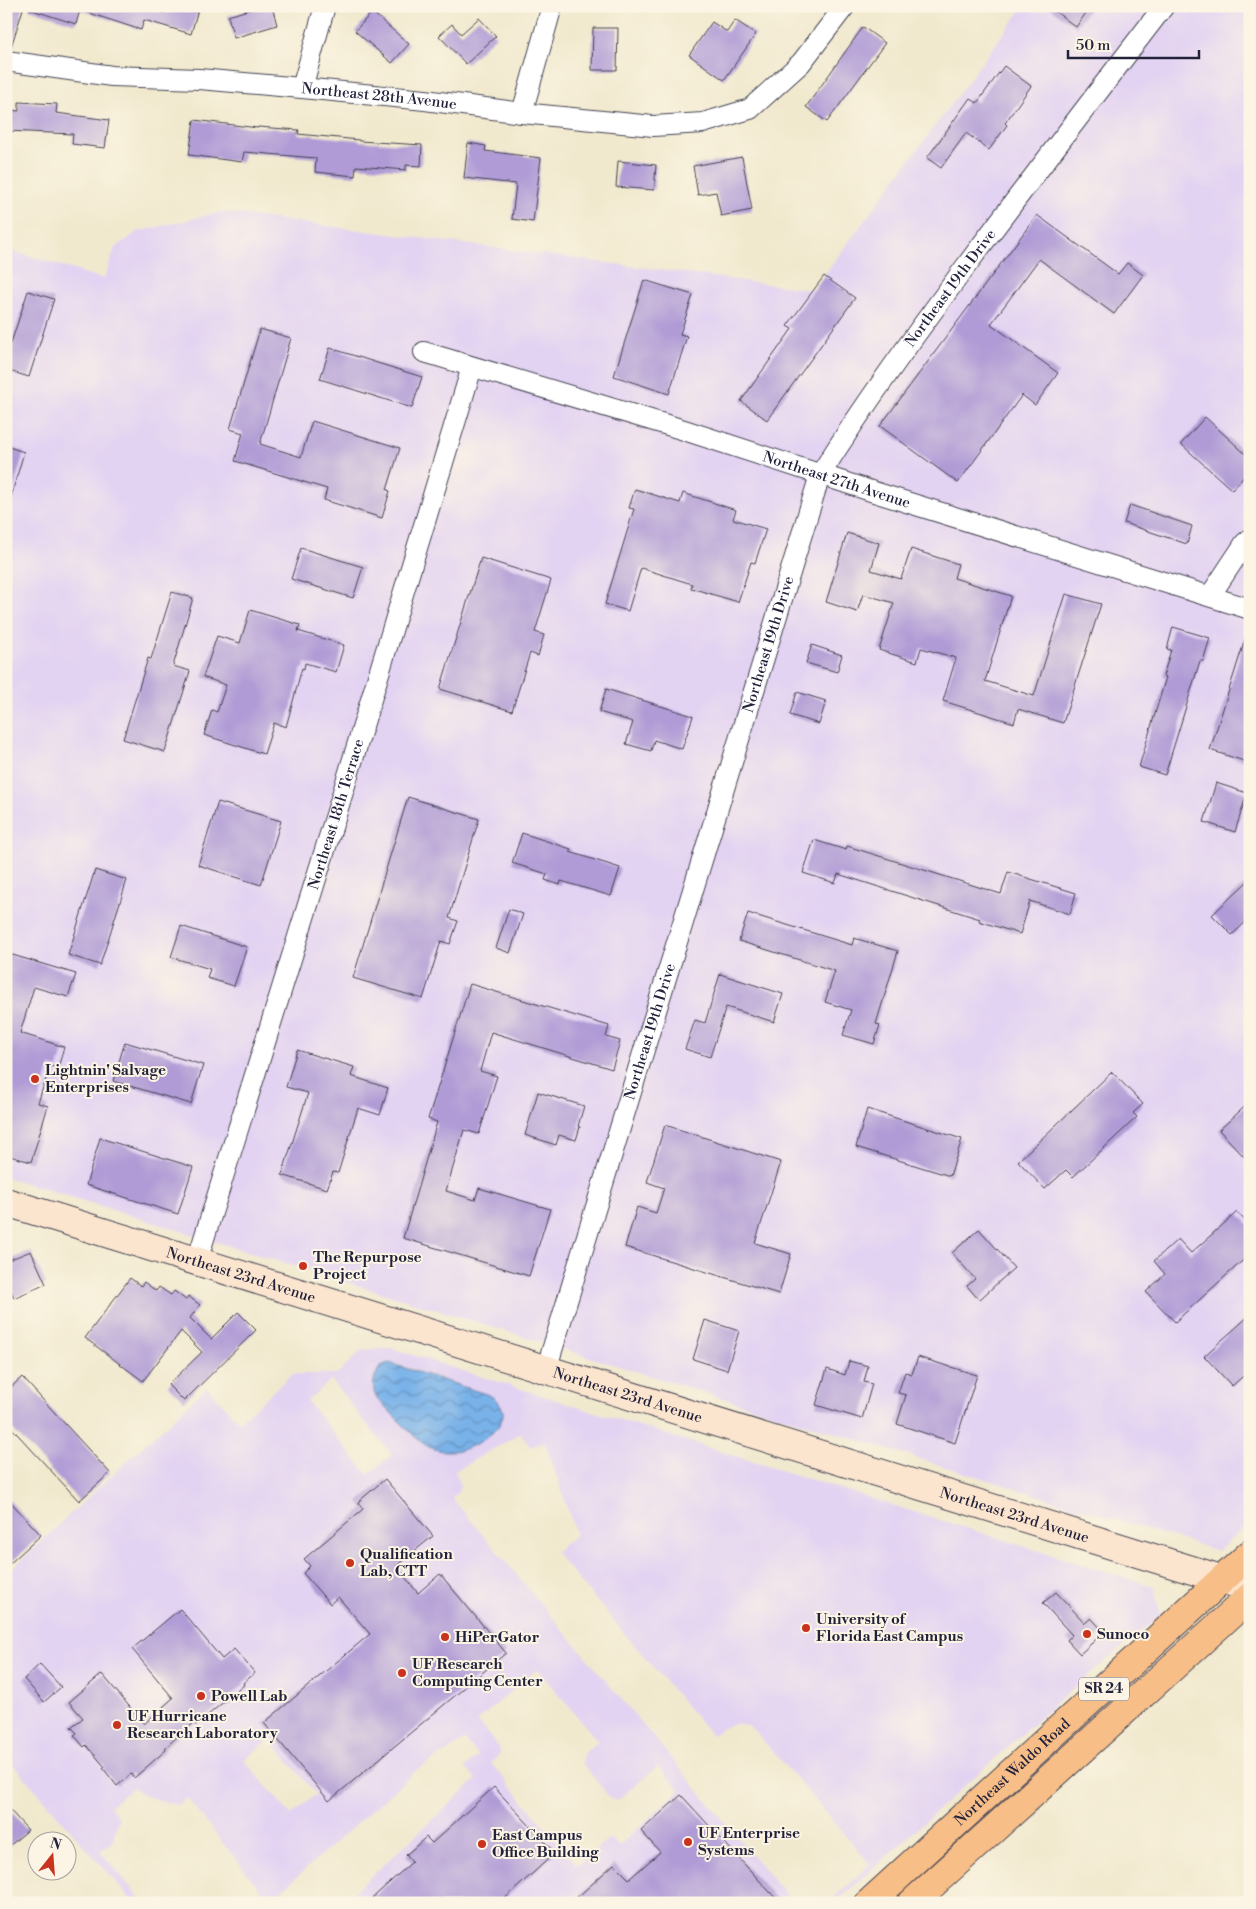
<svg xmlns="http://www.w3.org/2000/svg" width="1256" height="1909" font-family="'Libre Bodoni',serif">
<defs>
<pattern id="water-waves" width="16" height="10" patternUnits="userSpaceOnUse" patternTransform="scale(1.25)"><rect width="16" height="10" fill="#79b2e9"/><path d="M0 5q4-4 8 0t8 0" fill="none" stroke="#6390be"/></pattern>
</defs>
<rect width="100%" height="100%" fill="#fcf5e5"/>
<filter id="ink" filterUnits="userSpaceOnUse"><feTurbulence type="fractalNoise" baseFrequency=".02" numOctaves="2"/><feDisplacementMap in="SourceGraphic" scale="10" xChannelSelector="R" yChannelSelector="G"/><feConvolveMatrix kernelMatrix="1 2 1 2 8 2 1 2 1" color-interpolation-filters="sRGB"/></filter>
<filter id="wash" filterUnits="userSpaceOnUse"><feTurbulence type="fractalNoise" baseFrequency=".0096" numOctaves="4" result="noise"/><feDisplacementMap in="SourceGraphic" scale="20" xChannelSelector="R" yChannelSelector="G"/><feGaussianBlur stdDeviation="1.12" result="paint"/><feColorMatrix in="noise" values="0 0 0 0 0 0 0 0 0 0 0 0 0 0 0 0 0 1.4 0 .05"/><feComposite in="paint" operator="in"/></filter>
<g filter="url(#wash)">
<rect width="100%" height="100%" fill="#f1e9ce"/>
<g fill="#e3d3f2" fill-rule="evenodd">
<path d="M1024,6H1250V1522L1218,1551L6,1177V249L104,279L115,248L137,232L222,212L813,290Z"/>
<path d="M390,1348L1154,1587L1160,1615L1055,1704L835,1903H828L870,1864L755,1731L748,1726L735,1724L723,1728L712,1736L555,1552L576,1534L545,1442L530,1447L521,1433L455,1471L461,1485L458,1492L452,1498L793,1903H780L681,1795L641,1831L691,1885L656,1867L650,1861L629,1879L614,1864L581,1894L579,1892L567,1903H500L426,1837L406,1855L412,1862L367,1903H342L476,1780L465,1768L478,1756L464,1739L452,1749L419,1768L281,1891L291,1903H271L187,1798L177,1805L144,1796L134,1787L110,1806L119,1817L112,1842L100,1851L144,1903H134L6,1756V1574L207,1387L239,1422L292,1374H338L362,1350ZM396,1364L489,1395L496,1399L497,1430L468,1448L459,1450L450,1451L427,1447ZM331,1380L392,1455L368,1475L307,1401ZM304,1559L402,1574L354,1616L338,1597L331,1603L303,1573L310,1566ZM441,1575L506,1653L329,1801L264,1723ZM180,1609L244,1684L196,1725L194,1723L134,1778L131,1774L117,1786L103,1769L105,1767L86,1745L84,1747L75,1735L77,1733L72,1727L83,1718L70,1702L102,1674L144,1724L173,1698L132,1649ZM537,1669L598,1741L583,1754L582,1763L610,1798L614,1800L619,1799L658,1766L680,1790L619,1846L612,1839H608L577,1865L491,1763L500,1754L499,1748L477,1721ZM270,1739L316,1794L291,1815L244,1760Z"/>
</g>
<path fill="url(#water-waves)" stroke="#4e6a92" d="M389,1363L489,1395C525,1415 483,1445 460,1450C450,1452 438,1451 429,1447C419,1443 386,1407 376,1397C371,1385 374,1376 381,1366Z"/>
<g id="blocks">
<g fill="#b09bd6">
<path d="M6,6H24L10,50L6,49Z"/>
<path d="M30,6H148V8L163,13L165,6H199L191,34L144,20L141,30L80,10L76,24L29,9Z"/>
<path d="M261,6H272L277,25L234,38L228,16Z"/>
<path d="M1048,6H1091L1076,27Z"/>
<path d="M372,12L409,44L392,63L355,31Z"/>
<path d="M479,18L496,36L466,64L439,36L452,24L461,34Z"/>
<path d="M735,20L756,34L724,80L689,55L712,22L727,32Z"/>
<path d="M863,27L885,43L827,122L806,107Z"/>
<path d="M593,28H618L617,70H592Z"/>
<path d="M1004,66L1031,86L1005,123L1007,125L989,150L966,133L941,168L927,158L970,98L977,103Z"/>
<path d="M19,102L57,104L56,113L109,120L105,148L72,144L73,134L7,131L8,110L19,111Z"/>
<path d="M194,120L258,128V127L299,130L298,134L359,140V141L422,145L421,166L406,165V170L356,166L355,176L315,172L316,158L244,152L242,162L189,155Z"/>
<path d="M468,143L486,146L485,151L541,158L533,222L512,219L516,184L464,178Z"/>
<path d="M742,157L752,210L721,216L716,192L698,195L693,166Z"/>
<path d="M618,161L656,165L654,190L616,187Z"/>
<path d="M1037,215L1118,274L1127,263L1143,275L1114,314L1039,259L991,324L1058,373L1035,405L1022,395L958,483L880,426Z"/>
<path d="M824,276L855,298L767,420L741,401L792,329L787,326Z"/>
<path d="M644,280L693,295L680,334L687,336L669,394L614,376Z"/>
<path d="M28,291L54,299L29,377L6,370V342L11,343Z"/>
<path d="M260,329L291,338L260,444L301,457L312,421L400,448L387,490L390,491L382,518L324,500L327,489L235,461L243,433L230,429Z"/>
<path d="M330,348L422,377L412,408L320,379Z"/>
<path d="M1205,417L1250,458V470L1232,490L1181,444Z"/>
<path d="M6,446L24,452L10,500L6,499Z"/>
<path d="M635,489L680,503L683,493L736,510L733,519L766,529L755,563L751,562L738,602L691,588L692,584L641,568L628,611L605,604L634,509L629,508Z"/>
<path d="M1130,505L1192,526L1187,544L1124,523Z"/>
<path d="M847,533L879,543L871,570L901,579L911,549L958,564L954,578L1011,596L985,681L1034,696L1066,594L1101,604L1063,723L1018,709L1014,723L943,701L956,658L921,648L917,662L879,650L894,603L863,594L857,612L826,602Z"/>
<path d="M301,548L363,567L353,598L291,579Z"/>
<path d="M481,558L551,580L535,632L544,635L538,656L530,653L512,711L440,689Z"/>
<path d="M172,592L193,598L173,666L190,671L165,752L123,739L148,658L151,659Z"/>
<path d="M250,610L300,625L298,631L344,645L336,672L305,663L304,669L302,668L286,727L274,723L264,754L204,735L212,710L217,712L226,685L203,677L217,636L240,643Z"/>
<path d="M1173,627L1210,638L1203,661H1200L1165,775L1139,767L1166,677L1163,676L1171,650L1167,649Z"/>
<path d="M1247,633L1250,634V763L1210,750Z"/>
<path d="M812,645L842,655L837,672L806,663Z"/>
<path d="M606,689L693,716L682,749L654,740L651,751L626,744L633,722L599,712Z"/>
<path d="M797,692L826,701L819,724L790,715Z"/>
<path d="M1216,783L1247,793L1235,832L1204,822Z"/>
<path d="M408,797L479,819L449,918L458,921L450,944L441,941L423,999L353,978Z"/>
<path d="M218,802L281,821L261,885L198,865Z"/>
<path d="M522,833L571,849L570,852L620,868L611,896L561,881L560,885L545,880L547,874L512,863Z"/>
<path d="M814,840L846,850L847,846L1001,894L1008,872L1076,893L1070,914L1030,901L1020,934L979,921L980,919L838,874L835,883L803,873Z"/>
<path d="M95,870L127,880L100,965L68,955Z"/>
<path d="M1250,879V918L1232,935L1212,915Z"/>
<path d="M509,909L523,914L510,953L496,948Z"/>
<path d="M748,913L852,945L854,938L898,951L876,1024L880,1025L874,1044L843,1035L851,1010L825,1002L835,971L739,941Z"/>
<path d="M181,926L247,947L234,986L207,978L210,969L171,957Z"/>
<path d="M6,953L76,974L68,997L34,987L20,1033L64,1047L58,1068L50,1066L38,1103L48,1106L31,1162L6,1155Z"/>
<path d="M720,974L783,994L774,1022L726,1007L710,1057L685,1049L695,1020L705,1023Z"/>
<path d="M470,984L609,1026L606,1037L620,1041L612,1069L491,1032L480,1071L497,1076L479,1134L464,1130L446,1191L475,1200L479,1188L550,1209L529,1276L403,1238L437,1122L428,1119Z"/>
<path d="M125,1042L203,1065L191,1104L113,1081Z"/>
<path d="M297,1050L354,1067L351,1076L388,1088L380,1115L358,1108L338,1173L333,1172L327,1189L282,1175L308,1093L286,1087Z"/>
<path d="M1112,1072L1143,1104L1133,1113L1137,1117L1073,1177L1066,1170L1045,1189L1018,1161Z"/>
<path d="M538,1092L584,1106L578,1126L580,1127L576,1140L559,1135L556,1145L525,1135Z"/>
<path d="M1250,1102V1163L1219,1130Z"/>
<path d="M867,1109L962,1139L950,1176L856,1147Z"/>
<path d="M665,1125L781,1162L755,1243L791,1254L779,1294L625,1247L637,1207L656,1213L664,1188L647,1182Z"/>
<path d="M100,1138L193,1167L178,1214L86,1185Z"/>
<path d="M1237,1212L1250,1226V1254L1175,1322L1146,1292L1165,1274L1154,1261L1178,1239L1191,1253Z"/>
<path d="M979,1229L1014,1268L979,1300L967,1286L975,1279L952,1253Z"/>
<path d="M31,1251L46,1284L14,1298L6,1280V1261Z"/>
<path d="M130,1278L141,1286L144,1282L156,1291L159,1287L171,1295L174,1291L186,1300L188,1296L200,1305L190,1318L211,1339L238,1312L256,1330L184,1401L168,1385L202,1352L181,1331L143,1381L85,1338Z"/>
<path d="M1250,1315V1370L1232,1386L1204,1356Z"/>
<path d="M705,1320L739,1331L727,1370L693,1359Z"/>
<path d="M918,1357L977,1375L955,1443L897,1424L906,1395L898,1393L905,1372L912,1374Z"/>
<path d="M849,1361L868,1366L864,1382L872,1384L862,1419L816,1405L827,1369L845,1375Z"/>
<path d="M22,1377L110,1473L79,1501L6,1422V1392Z"/>
<path d="M385,1479L433,1536L396,1566L418,1593L440,1574L506,1653L329,1801L264,1723L370,1634L338,1597L330,1604L303,1573L310,1566L304,1559L363,1509L358,1502Z"/>
<path d="M6,1497L41,1535L6,1567Z"/>
<path d="M1056,1592L1085,1623L1091,1618L1104,1632L1080,1654L1067,1640L1072,1635L1043,1603Z"/>
<path d="M180,1609L222,1659L234,1649L255,1673L243,1683L244,1685L196,1725L194,1723L178,1736L165,1748L166,1750L134,1778L131,1774L117,1786L103,1768L105,1767L86,1745L84,1747L74,1735L77,1733L71,1727L83,1718L69,1702L102,1674L144,1724L173,1698L132,1649Z"/>
<path d="M40,1664L61,1687L44,1702L24,1679Z"/>
<path d="M494,1787L555,1853L500,1903H367L412,1862L406,1855L426,1837L432,1843Z"/>
<path d="M681,1795L780,1903H571L614,1864L629,1879L660,1852L641,1831Z"/>
<path d="M6,1806L28,1830L6,1849Z"/>
</g>
</g>
</g>
<g filter="url(#ink)">
<use href="#blocks" fill-opacity="0" stroke="#414051" stroke-width="1"/>
<g fill="none" stroke-linecap="round" stroke-linejoin="round">
<g stroke="#414051" stroke-width="22">
<g id="minor">
<path id="s1" d="M6,61L112,76L199,79L302,88L425,100L522,113L653,126L703,123L750,109L801,63L845,6"/>
<path d="M302,88L325,6"/>
<path d="M522,113L552,6"/>
<path id="s2" d="M424,352L684,430L871,491L1250,609"/>
<path d="M1210,596L1245,543L1250,539"/>
<path id="s3" d="M197,1261L339,805L472,367"/>
<path id="s4" d="M546,1370L820,475C865,403 915,335 966,266C1031,179 1097,93 1164,6"/>
</g>
</g>
<g stroke="#414051" stroke-width="30">
<g id="secondary">
<path id="s5" d="M6,1202L1250,1588"/>
</g>
</g>
<g stroke="#414051" stroke-width="30">
<g id="trunk">
<path id="s6" d="M869,1903L1250,1554"/>
<path d="M912,1903L1250,1597"/>
</g>
</g>
<use href="#minor" stroke="#fff" stroke-width="20"/>
<use href="#secondary" stroke="#fce5cf" stroke-width="28"/>
<use href="#trunk" stroke="#f7be88" stroke-width="28"/>
</g>
</g>
<g fill="#c8321e" stroke="#fcf5e5" stroke-width="2">
<circle cx="35" cy="1079" r="5"/>
<circle cx="303" cy="1266" r="5"/>
<circle cx="350" cy="1563" r="5"/>
<circle cx="806" cy="1628" r="5"/>
<circle cx="1087" cy="1634" r="5"/>
<circle cx="445" cy="1637" r="5"/>
<circle cx="402" cy="1673" r="5"/>
<circle cx="201" cy="1696" r="5"/>
<circle cx="117" cy="1725" r="5"/>
<circle cx="688" cy="1842" r="5"/>
<circle cx="482" cy="1844" r="5"/>
</g>
<g text-anchor="middle" dominant-baseline="central" stroke-width="4" stroke-linejoin="round" paint-order="stroke">
<rect fill="#fcf5e5" stroke="#63616e" stroke-width="1" x="1079" y="1677.5" width="50" height="23" rx="4"/>
<g font-size="14" font-weight="bold" fill="#22223b">
<text x="1104" y="1689">SR 24</text>
</g>
<g font-size="15" fill="#22223b" stroke="#fcf5e5">
<text stroke="none"><textPath href="#s1" startOffset="375">Northeast 28th Avenue</textPath></text>
<text stroke="none"><textPath href="#s4" startOffset="1164">Northeast 19th Drive</textPath></text>
<text stroke="none"><textPath href="#s2" startOffset="432">Northeast 27th Avenue</textPath></text>
<text stroke="none"><textPath href="#s4" startOffset="759">Northeast 19th Drive</textPath></text>
<text stroke="none"><textPath href="#s3" startOffset="468">Northeast 18th Terrace</textPath></text>
<text stroke="none"><textPath href="#s4" startOffset="354">Northeast 19th Drive</textPath></text>
<text stroke="none"><textPath href="#s5" startOffset="246">Northeast 23rd Avenue</textPath></text>
<text stroke="none"><textPath href="#s5" startOffset="651">Northeast 23rd Avenue</textPath></text>
<text stroke="none"><textPath href="#s5" startOffset="1056">Northeast 23rd Avenue</textPath></text>
<text stroke="none"><textPath href="#s6" startOffset="194">Northeast Waldo Road</textPath></text>
</g>
<g font-size="15" font-weight="bold" fill="#22223b" stroke="#fcf5e5" text-anchor="start">
<text x="45" y="1070">Lightnin' Salvage<tspan x="45" dy="17">Enterprises</tspan></text>
<text x="313" y="1257">The Repurpose<tspan x="313" dy="17">Project</tspan></text>
<text x="360" y="1554">Qualification<tspan x="360" dy="17">Lab, CTT</tspan></text>
<text x="816" y="1619">University of<tspan x="816" dy="17">Florida East Campus</tspan></text>
<text x="1097" y="1634">Sunoco</text>
<text x="455" y="1637">HiPerGator</text>
<text x="412" y="1664">UF Research<tspan x="412" dy="17">Computing Center</tspan></text>
<text x="211" y="1696">Powell Lab</text>
<text x="127" y="1716">UF Hurricane<tspan x="127" dy="17">Research Laboratory</tspan></text>
<text x="698" y="1833">UF Enterprise<tspan x="698" dy="17">Systems</tspan></text>
<text x="492" y="1835">East Campus<tspan x="492" dy="17">Office Building</tspan></text>
</g>
</g>
<rect width="1256" height="1909" fill="none" stroke="#fcf5e5" stroke-width="25"/>
<g transform="translate(52 1856) rotate(17)"><circle r="24" fill="#fcf5e5" stroke="#a5a1a1"/>
<path d="M0-4L9 19L0 12L-9 19Z" fill="#c8321e"/>
<text y="-8" font-size="14" font-weight="bold" text-anchor="middle" fill="#22223b">N</text>
</g>
<path d="M1068 50v8h131v-8" fill="none" stroke="#22223b" stroke-width="2.5"/>
<text x="1076" y="50" font-size="15" fill="#22223b" stroke="#fcf5e5" stroke-width="4" paint-order="stroke">50 m</text>
</svg>
